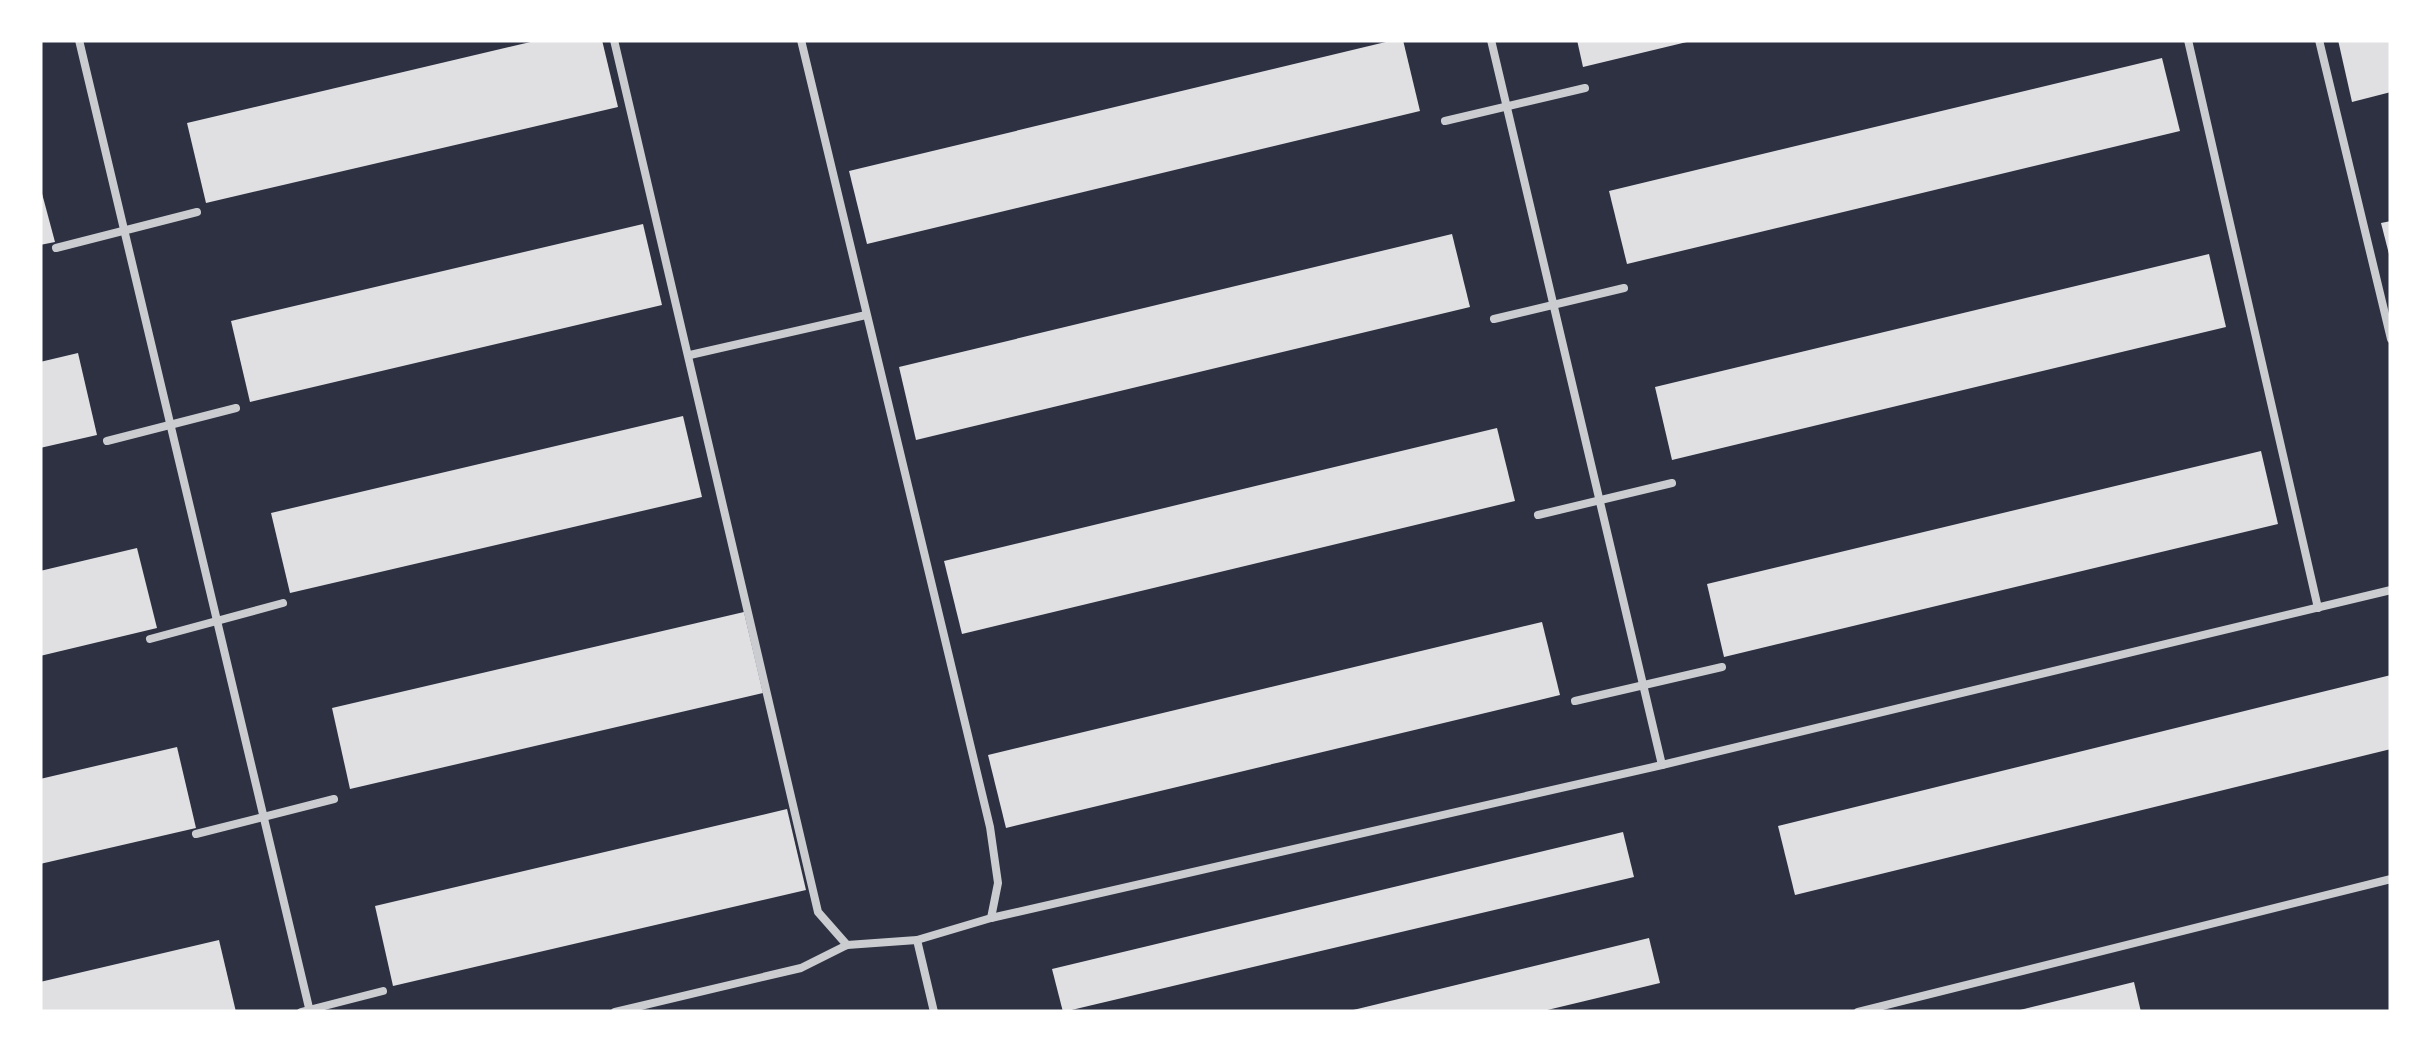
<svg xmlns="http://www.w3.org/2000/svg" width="2431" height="1052" font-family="'Noto Serif',serif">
<rect width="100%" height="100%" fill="#2d3142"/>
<g fill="#e0e0e3">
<path d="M539,40H602L618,107L206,203L187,123Z"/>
<path d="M1394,40H1403L1420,111L867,244L849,171Z"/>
<path d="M1577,40H1690L1691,41L1583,67Z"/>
<path d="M2338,40H2391V92L2352,102Z"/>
<path d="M2162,58L2180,131L1627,264L1609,191Z"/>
<path d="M40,186L55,242L40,245Z"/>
<path d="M2391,221V257L2390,258L2381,223Z"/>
<path d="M643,224L662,305L250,402L231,321Z"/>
<path d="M1452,234L1470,307L916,440L899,367Z"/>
<path d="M2209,254L2226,327L1672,460L1655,387Z"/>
<path d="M78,353L97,435L40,448V362Z"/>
<path d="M683,416L702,497L290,593L271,513Z"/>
<path d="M1497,428L1515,501L962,634L944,561Z"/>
<path d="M2261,451L2278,524L1724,657L1707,584Z"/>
<path d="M137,548L157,628L40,656V571Z"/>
<path d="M744,612L763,693L350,789L332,708Z"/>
<path d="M1542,622L1560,695L1006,828L988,755Z"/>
<path d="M2391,675V749L1795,895L1778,826Z"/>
<path d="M177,747L196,828L40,864V779Z"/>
<path d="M787,809L806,890L393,986L375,906Z"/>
<path d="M1623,832L1634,877L1063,1012L1052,969Z"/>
<path d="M1649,938L1660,983L1539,1012H1345Z"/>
<path d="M219,940L236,1012H40V982Z"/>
<path d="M2134,982L2141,1012H2017L2016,1011Z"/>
</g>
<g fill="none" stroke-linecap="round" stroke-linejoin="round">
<g stroke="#caccd0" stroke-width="8">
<path d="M79,40L310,1012"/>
<path d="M614,40L818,912L847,945"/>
<path d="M801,40L990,827L998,883L991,918"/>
<path d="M1491,40L1662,765"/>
<path d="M2188,40L2318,608"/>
<path d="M2319,40L2391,339"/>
<path d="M1445,121L1585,88"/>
<path d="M56,248L197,212"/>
<path d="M1494,319L1624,288"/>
<path d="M690,355L866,315"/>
<path d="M107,441L236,408"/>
<path d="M1538,515L1672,483"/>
<path d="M150,639L283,603"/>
<path d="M1575,701L1722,667"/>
<path d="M196,834L334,799"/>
<path d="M917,940L934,1012"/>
<path d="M301,1012L383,991"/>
<path d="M615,1012L801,968L847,945L917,940L991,918L1662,765L2391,590"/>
<path d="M1858,1012L2391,879"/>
</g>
</g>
<rect width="2431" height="1052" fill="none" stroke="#ffffff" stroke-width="85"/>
</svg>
